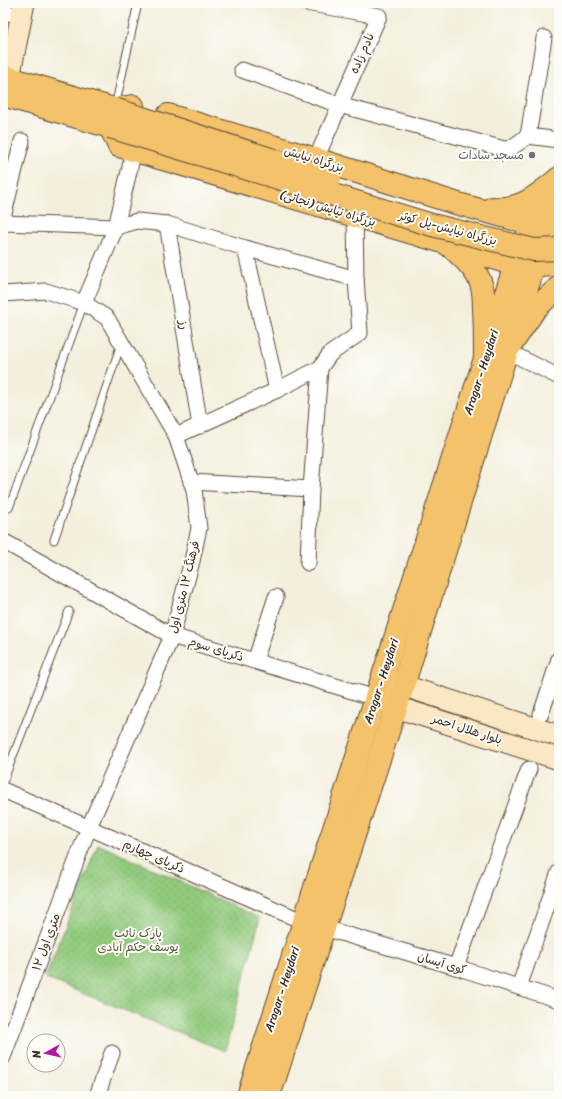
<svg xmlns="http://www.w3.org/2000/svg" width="562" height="1099" font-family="Sriracha,'Playpen Sans Arabic',sans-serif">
<defs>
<pattern id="grass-dots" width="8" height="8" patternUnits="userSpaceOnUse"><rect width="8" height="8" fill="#92cb7e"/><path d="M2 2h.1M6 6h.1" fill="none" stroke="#7fae6c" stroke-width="1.8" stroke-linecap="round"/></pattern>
</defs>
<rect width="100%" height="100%" fill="#fdfcf7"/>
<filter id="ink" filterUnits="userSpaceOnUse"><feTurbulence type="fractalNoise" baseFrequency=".025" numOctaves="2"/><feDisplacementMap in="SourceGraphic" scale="8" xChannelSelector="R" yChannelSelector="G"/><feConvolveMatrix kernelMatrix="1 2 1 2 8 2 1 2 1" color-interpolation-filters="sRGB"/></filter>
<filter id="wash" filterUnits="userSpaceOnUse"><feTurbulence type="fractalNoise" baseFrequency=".012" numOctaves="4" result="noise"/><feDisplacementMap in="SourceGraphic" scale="16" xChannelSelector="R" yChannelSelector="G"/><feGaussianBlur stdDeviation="0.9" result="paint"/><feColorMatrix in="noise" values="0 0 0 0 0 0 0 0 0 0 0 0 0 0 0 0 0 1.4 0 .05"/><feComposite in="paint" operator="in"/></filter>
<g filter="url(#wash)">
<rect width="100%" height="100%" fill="#f3efdc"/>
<path fill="url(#grass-dots)" stroke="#667a4e" d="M98,844L260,918L225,1051L45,978Z"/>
</g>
<g filter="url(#ink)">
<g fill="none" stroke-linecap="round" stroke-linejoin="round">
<g stroke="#57483a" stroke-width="9">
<g id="lane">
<path d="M115,107L138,3"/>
<path d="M9,508L84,303"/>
<path d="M54,540L121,344"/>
<path d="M3,782L69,611"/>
</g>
</g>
<g stroke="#57483a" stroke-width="17">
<g id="street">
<path d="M306,3L379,16L316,159"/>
<path d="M3,11L21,17"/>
<path d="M242,70L339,105L508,150L528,136L559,140"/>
<path d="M528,136L544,38"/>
<path d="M3,217L22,141"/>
<path d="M3,223L116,227L137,221L167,224L245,248L356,279"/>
<path d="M167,224L200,426"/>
<path d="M245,248L277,390"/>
<path d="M3,294L46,291L84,303L107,318L176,436L194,490L199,528L192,561L172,636L89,827L3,1057"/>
<path d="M84,303L116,227L134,150"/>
<path d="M507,351L559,377"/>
<path d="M176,436L277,390L320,368L330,354L360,333L356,279L355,216"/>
<path d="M191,482L311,489"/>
<path d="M3,541L172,636L375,698"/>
<path d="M308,563L311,489L320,368"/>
<path d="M255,661L276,597"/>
<path d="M541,714L559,659"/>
<path d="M3,790L304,922L456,967L559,1000"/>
<path d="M456,967L529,769"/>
<path d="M519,987L559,872"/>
<path d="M97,1096L112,1053"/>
</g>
</g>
<g stroke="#57483a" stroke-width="23">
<g id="secondary">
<path d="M9,78L24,3"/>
<path d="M386,680L559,736"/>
<path d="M380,700L396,707L559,759"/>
</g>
</g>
<g stroke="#57483a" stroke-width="24">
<g id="primary">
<path d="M248,1096L515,265L533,222L559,184"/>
<path d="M269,1096L403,686L507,351L534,266L552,223L557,205"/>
</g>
</g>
<g stroke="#57483a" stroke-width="24">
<g id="highway">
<path d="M3,76L114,109L133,106"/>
<path d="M3,95L110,127L119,146L446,243L515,265L534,266L559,265"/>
<path d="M168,115L316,159L455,203L513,219L533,222H559"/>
<path d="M492,208C521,211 538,195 559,178"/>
<path d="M450,246C461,256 474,267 480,281C484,290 484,300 484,309C485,326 485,342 485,359"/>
<path d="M507,351L535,309L559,287"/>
</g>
</g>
<path stroke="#57483a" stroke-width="2.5" stroke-dasharray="3 3" stroke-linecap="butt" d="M3,523L6,516"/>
<use href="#lane" stroke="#fff" stroke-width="7"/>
<use href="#street" stroke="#fff" stroke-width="15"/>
<use href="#secondary" stroke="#fbe7c3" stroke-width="21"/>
<use href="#primary" stroke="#f4c26a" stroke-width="22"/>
<use href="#highway" stroke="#f4c26a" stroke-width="22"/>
<g stroke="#57483a" stroke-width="24" stroke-linecap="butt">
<g id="highway-bridge">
<path d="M114,109L330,178"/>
<path d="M110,127L432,225L534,250L559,249"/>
</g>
</g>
<use href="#highway-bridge" stroke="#f4c26a" stroke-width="22"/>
</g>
</g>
<circle fill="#6b7280" stroke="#fdfcf7" stroke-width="1.5" cx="532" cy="155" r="4"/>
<g text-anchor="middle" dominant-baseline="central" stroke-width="4" stroke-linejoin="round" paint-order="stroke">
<g font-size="12" fill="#3b2a1e" stroke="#fdfcf7">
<text transform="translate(362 53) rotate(-66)">نادم زاده</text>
<text transform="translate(314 159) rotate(17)">بزرگراه نیایش</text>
<text transform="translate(328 208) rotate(17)">بزرگراه نیایش (نجاتی)</text>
<text transform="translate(448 228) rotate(15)">بزرگراه نیایش-پل کوثر</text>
<text transform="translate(184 325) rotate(81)">رز</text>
<text transform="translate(481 372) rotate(-72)">Aragar - Heydari</text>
<text transform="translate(184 587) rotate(-76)">فرهنگ ۱۲ متری اول</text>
<text transform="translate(216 649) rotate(17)">ذکریای سوم</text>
<text transform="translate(381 681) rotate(-72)">Aragar - Heydari</text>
<text transform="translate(467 729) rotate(18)">بلوار هلال احمر</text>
<text transform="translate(154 856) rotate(24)">ذکریای چهارم</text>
<text transform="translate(46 942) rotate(-70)">۱۲ متری اول</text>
<text transform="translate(442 963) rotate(17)">کوی آیسان</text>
<text transform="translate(282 989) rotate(-72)">Aragar - Heydari</text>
</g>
<g font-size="12" fill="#5b616d" stroke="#fdfcf7" text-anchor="end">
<text x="524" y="155">مسجد سادات</text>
</g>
<g font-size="12" fill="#555a3b" stroke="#fdfcf7">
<text x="138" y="933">پارک نائب<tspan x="138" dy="14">یوسف حکم آبادی</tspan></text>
</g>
</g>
<rect width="562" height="1099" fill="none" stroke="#fdfcf7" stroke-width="16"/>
<g transform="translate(46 1053) rotate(262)"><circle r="19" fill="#fdfcf7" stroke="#afa8a0"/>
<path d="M0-3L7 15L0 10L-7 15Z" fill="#b5179e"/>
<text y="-6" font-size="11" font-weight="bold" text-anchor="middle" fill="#3b2a1e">N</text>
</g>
</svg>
